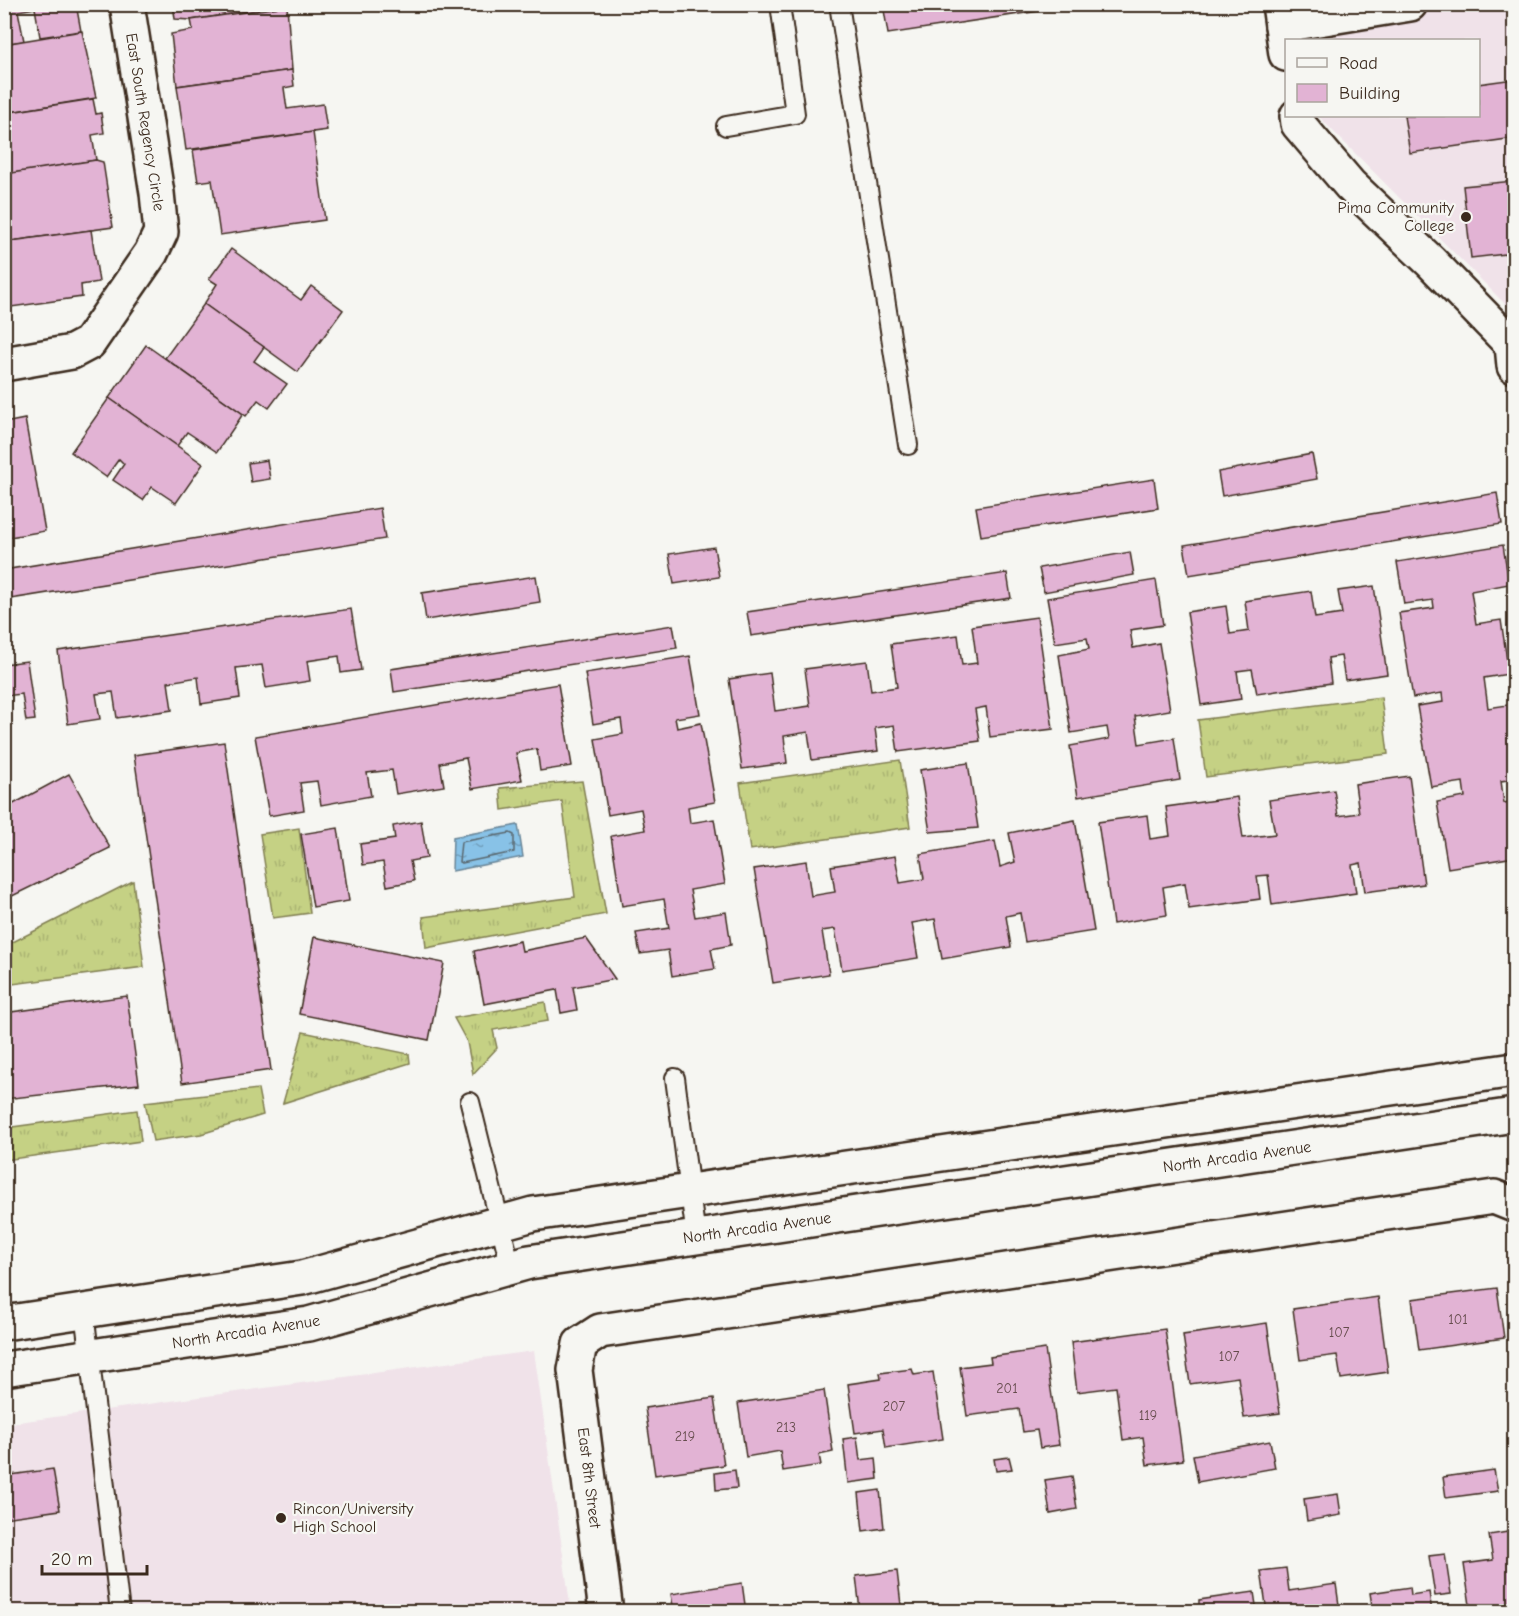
<svg xmlns="http://www.w3.org/2000/svg" width="1519" height="1616" font-family="'Comic Neue',sans-serif">
<defs>
<pattern id="grass-tufts" width="24" height="20" patternUnits="userSpaceOnUse" patternTransform="scale(1.5)"><rect width="24" height="20" fill="#c5d184"/><path d="M3 7l-1-3M5 7V3M7 7l1-3M15 17l-1-3M17 17v-4M19 17l1-3" fill="none" stroke="#aab472"/></pattern>
<pattern id="water-ripples" width="26" height="14" patternUnits="userSpaceOnUse" patternTransform="scale(1.5)"><rect width="26" height="14" fill="#88c2e7"/><path d="M2 4q2-2 4 0t4 0M15 11q2-2 4 0t4 0" fill="none" stroke="#709ebb"/></pattern>
</defs>
<rect width="100%" height="100%" fill="#f6f6f2"/>
<filter id="ink" filterUnits="userSpaceOnUse"><feTurbulence type="fractalNoise" baseFrequency=".0167" numOctaves="2"/><feDisplacementMap in="SourceGraphic" scale="12" xChannelSelector="R" yChannelSelector="G"/><feConvolveMatrix kernelMatrix="1 2 1 2 8 2 1 2 1" color-interpolation-filters="sRGB"/></filter>
<g filter="url(#ink)">
<g fill="#f0e2e9">
<path d="M1466,5H1514V313L1318,116H1478V40H1298L1297,31Z"/>
<path d="M534,1351L571,1611H5L4,1424Z"/>
</g>
<g fill="url(#grass-tufts)" stroke="#807e51" stroke-width="1.5">
<path d="M1381,697L1388,754L1206,777L1198,720Z"/>
<path d="M900,760L910,827L750,850L740,783Z"/>
<path d="M582,781L606,914L426,948L423,917L575,897L562,801L502,810L500,788Z"/>
<path d="M299,828L310,913L273,918L260,834Z"/>
<path d="M133,881L144,967L5,985V946Z"/>
<path d="M545,1002L548,1021L493,1030L497,1048L473,1074L467,1042L454,1018Z"/>
<path d="M303,1032L409,1054L410,1063L283,1103Z"/>
<path d="M258,1089L263,1115L201,1134L153,1141L145,1102Z"/>
<path d="M137,1110L141,1141L5,1160V1128Z"/>
</g>
<path fill="url(#water-ripples)" stroke="#698597" stroke-width="1.5" d="M518,825L523,857L452,871L453,837Z"/>
<g fill="none" stroke-linecap="round" stroke-linejoin="round">
<path stroke="#5a676e" stroke-width="1.5" d="M510,833L514,835V852L462,863L459,862L461,842Z"/>
</g>
<g fill="#e2b3d4" stroke="#3b2a1e" stroke-width="1.5">
<path d="M4,4H76L81,31L40,37L35,8L18,11L24,41L4,44Z"/>
<path d="M173,4H258V10L191,20L175,19Z"/>
<path d="M883,4H1038L1039,11L888,34Z"/>
<path d="M287,6L292,70L177,86L171,34L193,30L191,20Z"/>
<path d="M82,31L96,98L4,113V44Z"/>
<path d="M292,70L294,86L284,88L287,109L323,104L327,130L186,150L177,86Z"/>
<path d="M1514,79V138L1410,153L1404,116H1478V84Z"/>
<path d="M93,99L96,114L101,113L104,133L92,135L96,160L4,175V113Z"/>
<path d="M313,132L325,220L220,235L212,180L198,182L193,150Z"/>
<path d="M96,160L103,162L113,227L4,242L7,218L4,191L7,190L5,174Z"/>
<path d="M1514,181V253L1471,258L1463,186Z"/>
<path d="M91,230L99,282L81,285L82,297L4,308V242Z"/>
<path d="M231,249L301,300L311,286L343,310L298,372L204,304L217,284L209,279Z"/>
<path d="M204,304L264,347L254,361L287,384L269,408L258,400L246,416L165,358Z"/>
<path d="M146,345L243,414L217,452L187,432L177,446L109,398Z"/>
<path d="M109,398L203,464L176,503L152,487L143,500L113,480L124,464L119,459L106,477L71,452Z"/>
<path d="M25,419L45,531L4,538V423Z"/>
<path d="M1312,454L1317,479L1222,496L1218,472Z"/>
<path d="M267,460L270,479L251,482L248,463Z"/>
<path d="M1154,479L1158,508L981,536L976,507Z"/>
<path d="M1497,493L1502,524L1189,575L1184,545Z"/>
<path d="M380,508L385,539L4,600V570Z"/>
<path d="M1503,545L1509,584L1471,591L1476,624L1501,620L1509,674L1484,678L1488,708L1514,704V779L1501,781L1504,803L1514,801V857L1448,868L1437,802L1465,797L1463,782L1431,787L1417,706L1443,702L1442,693L1413,698L1399,613L1434,608L1433,600L1404,604L1397,562Z"/>
<path d="M714,547L719,577L674,584L669,554Z"/>
<path d="M1130,552L1134,575L1044,592L1039,568Z"/>
<path d="M1007,573L1011,598L751,636L747,612Z"/>
<path d="M536,576L540,602L426,620L422,593Z"/>
<path d="M1156,580L1163,625L1130,630L1133,648L1159,643L1170,710L1135,716L1139,744L1174,738L1180,780L1078,797L1070,746L1109,739L1107,727L1071,733L1059,655L1089,649L1087,638L1055,643L1047,598Z"/>
<path d="M1374,586L1387,674L1345,680L1341,656L1328,658L1331,683L1257,694L1252,669L1237,671L1241,699L1201,705L1187,612L1226,606L1230,634L1249,631L1245,601L1311,591L1315,618L1342,614L1338,591Z"/>
<path d="M351,609L361,670L341,673L339,656L307,661L310,681L266,688L262,665L236,668L240,698L201,704L198,677L168,682L172,710L117,718L113,692L96,694L100,719L68,724L58,651Z"/>
<path d="M1037,617L1053,729L990,737L986,707L975,709L980,741L898,752L894,725L875,728L878,751L812,760L808,732L784,736L787,763L742,769L729,679L770,673L775,711L810,706L805,669L867,661L871,691L897,687L891,644L958,635L962,665L977,663L972,626Z"/>
<path d="M673,625L677,648L394,692L391,669Z"/>
<path d="M690,656L700,714L675,718L677,728L701,723L715,802L688,807L690,823L714,819L725,884L690,890L695,917L726,912L731,945L711,949L715,969L672,976L668,950L640,954L636,933L669,928L664,899L622,906L611,836L645,830L641,809L608,815L595,739L623,734L621,719L593,724L585,673Z"/>
<path d="M27,661L35,720L26,721L22,694L4,696V664Z"/>
<path d="M558,684L572,766L540,771L537,749L516,753L522,780L472,789L466,758L440,763L444,786L396,794L392,770L367,773L371,796L321,805L317,781L300,783L304,810L269,816L255,736Z"/>
<path d="M224,742L271,1070L182,1083L134,755Z"/>
<path d="M968,763L978,828L930,832L920,770Z"/>
<path d="M69,774L110,848L4,900V809Z"/>
<path d="M1409,776L1424,884L1365,892L1361,863L1352,865L1356,893L1272,905L1268,875L1257,876L1260,899L1189,909L1185,883L1163,887L1167,915L1113,924L1098,822L1147,815L1150,839L1170,836L1166,807L1237,797L1243,838L1275,834L1269,800L1334,790L1338,816L1359,813L1355,784Z"/>
<path d="M1075,820L1094,931L1025,942L1020,913L1006,916L1011,947L942,959L935,919L912,923L918,958L842,970L835,929L822,931L829,974L773,983L754,869L806,861L811,896L835,892L831,866L895,856L900,883L924,879L920,854L995,841L1000,867L1015,862L1009,833Z"/>
<path d="M421,821L427,858L410,861L414,881L387,886L383,862L363,865L360,844L395,839L393,826Z"/>
<path d="M338,828L349,901L313,907L301,834Z"/>
<path d="M314,937L444,963L429,1040L299,1014Z"/>
<path d="M586,938L615,979L573,987L577,1010L561,1013L557,990L484,1004L474,951L520,941L522,951Z"/>
<path d="M127,996L139,1084L4,1099V1013Z"/>
<path d="M1497,1288L1504,1338L1419,1350L1412,1299Z"/>
<path d="M1378,1297L1388,1372L1341,1379L1337,1355L1300,1360L1293,1309Z"/>
<path d="M1267,1323L1280,1413L1244,1418L1238,1377L1190,1384L1183,1335Z"/>
<path d="M1165,1329L1183,1460L1147,1465L1143,1437L1123,1440L1116,1387L1077,1392L1071,1342Z"/>
<path d="M1045,1349L1059,1445L1040,1448L1037,1430L1023,1432L1019,1409L967,1416L960,1367L991,1363L990,1357Z"/>
<path d="M912,1369L914,1375L933,1372L943,1439L886,1448L883,1429L855,1433L848,1384L881,1379L880,1373Z"/>
<path d="M824,1390L833,1452L819,1455L821,1465L783,1471L780,1451L746,1457L738,1403Z"/>
<path d="M714,1398L724,1465L655,1475L645,1408Z"/>
<path d="M857,1437L860,1460L876,1458L878,1479L848,1483L843,1439Z"/>
<path d="M1270,1441L1275,1468L1198,1482L1193,1455Z"/>
<path d="M1009,1457L1012,1469L996,1471L994,1459Z"/>
<path d="M53,1469L60,1510L4,1518V1476Z"/>
<path d="M735,1470L737,1488L716,1490L715,1473Z"/>
<path d="M1494,1470L1498,1491L1446,1498L1443,1477Z"/>
<path d="M1072,1476L1077,1509L1050,1514L1045,1480Z"/>
<path d="M880,1490L884,1528L863,1531L859,1493Z"/>
<path d="M1338,1494L1341,1515L1307,1521L1304,1499Z"/>
<path d="M1514,1531V1612H1471L1464,1564L1493,1560L1489,1535Z"/>
<path d="M1445,1554L1451,1594L1435,1596L1429,1556Z"/>
<path d="M1286,1568L1289,1591L1336,1584L1340,1612H1267L1261,1571Z"/>
<path d="M897,1571L901,1605L860,1610L856,1576Z"/>
<path d="M742,1583L746,1612H674L671,1594Z"/>
<path d="M1410,1587L1411,1595L1429,1592L1432,1612H1373L1370,1593Z"/>
<path d="M1254,1592L1257,1612H1172L1199,1606V1600Z"/>
<path d="M77,1604V1612H24Z"/>
</g>
<g fill="none" stroke-linecap="round" stroke-linejoin="round">
<g stroke="#3b2a1e" stroke-width="22">
<g id="service">
<path d="M839,4L908,445"/>
<path d="M726,126L795,114L780,4"/>
<path d="M675,1078L696,1237"/>
<path d="M470,1102L511,1268"/>
<path d="M84,1311L120,1612"/>
</g>
</g>
<g stroke="#3b2a1e" stroke-width="38">
<g id="minor">
<path d="M1279,4L1286,54"/>
<path d="M1282,25L1410,4"/>
<path d="M1297,116L1298,124L1350,185L1431,262L1512,345L1514,366"/>
<path d="M4,364L72,352L89,343L151,253L161,232L157,193L127,4"/>
<path d="M4,1323L302,1278L533,1214L1514,1070"/>
<path d="M4,1369L309,1324L529,1262L1514,1115"/>
<path d="M606,1612L575,1370L580,1344L600,1331L1494,1197L1514,1205"/>
</g>
</g>
<use href="#service" stroke="#f6f6f2" stroke-width="18"/>
<use href="#minor" stroke="#f6f6f2" stroke-width="33"/>
</g>
</g>
<g fill="#3b2a1e" stroke="#f6f6f2" stroke-width="2">
<circle cx="1466" cy="217" r="6"/>
<circle cx="281" cy="1518" r="6"/>
</g>
<g text-anchor="middle" dominant-baseline="central" stroke-width="4.5" stroke-linejoin="round" paint-order="stroke">
<g font-size="14" fill="#654c4c">
<text x="1458" y="1319">101</text>
<text x="1339" y="1332">107</text>
<text x="1229" y="1356">107</text>
<text x="1007" y="1388">201</text>
<text x="894" y="1406">207</text>
<text x="1148" y="1415">119</text>
<text x="786" y="1427">213</text>
<text x="685" y="1436">219</text>
</g>
<g font-size="16" fill="#3b2a1e" stroke="#f6f6f2">
<text transform="translate(145 122) rotate(81)">East South Regency Circle</text>
<text transform="translate(1237 1157) rotate(-8)">North Arcadia Avenue</text>
<text transform="translate(757 1228) rotate(-8)">North Arcadia Avenue</text>
<text transform="translate(246 1332) rotate(-9)">North Arcadia Avenue</text>
<text transform="translate(589 1478) rotate(83)">East 8th Street</text>
</g>
<g font-size="16" fill="#3b2a1e" stroke="#f6f6f2" text-anchor="end">
<text x="1454" y="208">Pima Community<tspan x="1454" dy="18">College</tspan></text>
<text x="293" y="1509" text-anchor="start">Rincon/University<tspan x="293" dy="18">High School</tspan></text>
</g>
</g>
<rect width="1519" height="1616" fill="none" stroke="#f6f6f2" stroke-width="24"/>
<rect x="12" y="12" width="1495" height="1592" fill="none" stroke="#3b2a1e" stroke-width="2" filter="url(#ink)"/>
<rect x="1285" y="39" width="195" height="78" fill="#f6f6f2" stroke="#aba49d" stroke-width="1.5"/>
<rect x="1297" y="58" width="30" height="9" fill="#f6f6f2" stroke="#aba49d" stroke-width="1.5"/>
<text x="1339" y="69" font-size="18" fill="#3b2a1e">Road</text>
<rect x="1297" y="84" width="30" height="18" fill="#e2b3d4" stroke="#aba49d" stroke-width="1.5"/>
<text x="1339" y="99" font-size="18" fill="#3b2a1e">Building</text>
<path d="M42 1565v9h105v-9" fill="none" stroke="#3b2a1e" stroke-width="3"/>
<text x="51" y="1565" font-size="18" fill="#3b2a1e" stroke="#f6f6f2" stroke-width="4.5" paint-order="stroke">20 m</text>
</svg>
